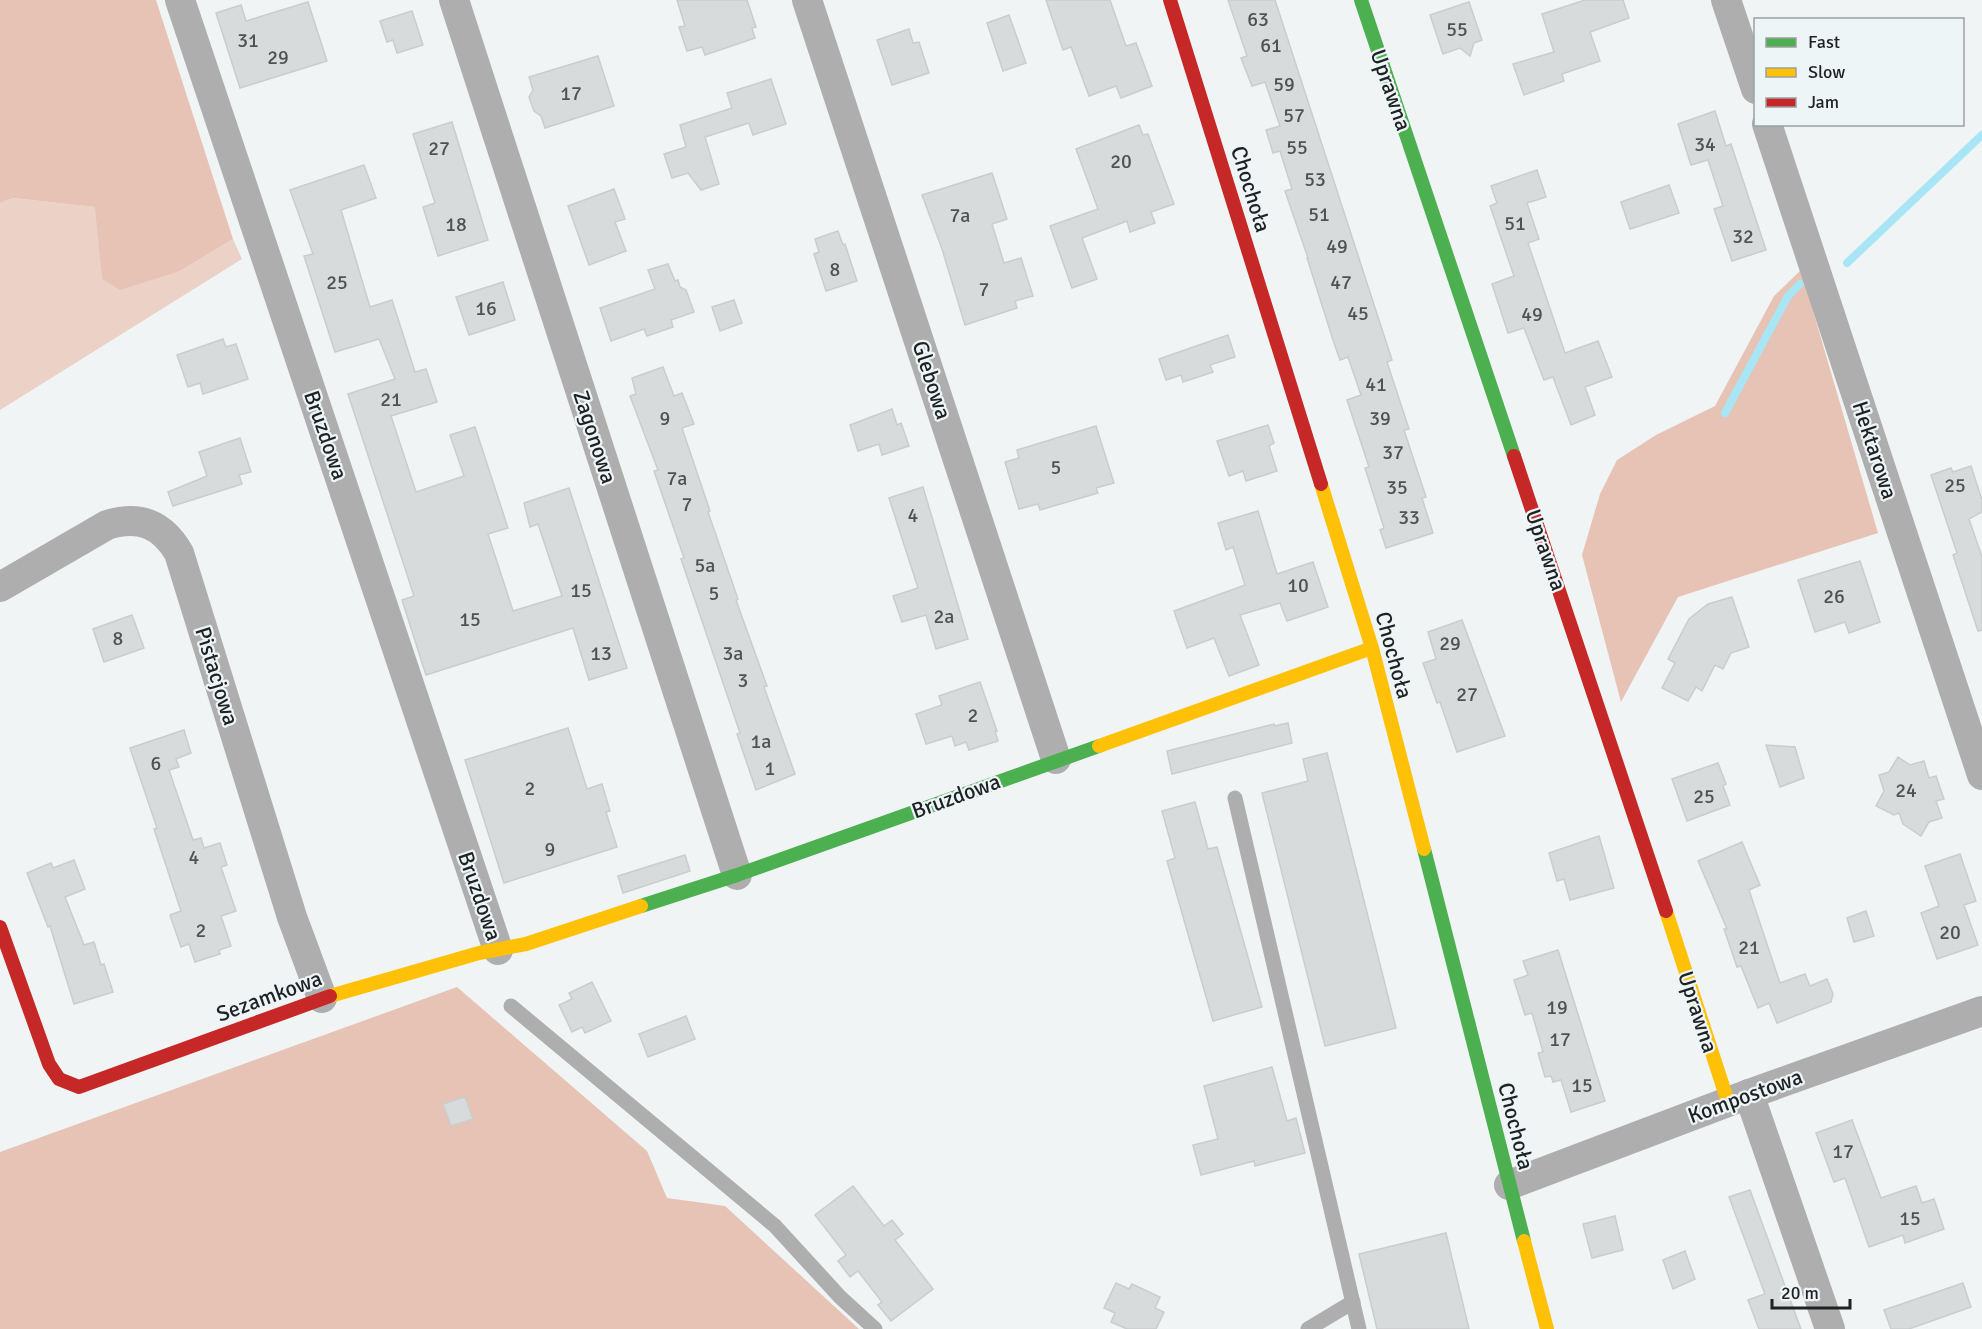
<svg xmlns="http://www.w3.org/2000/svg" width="1982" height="1329" font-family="Signika,sans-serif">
<rect width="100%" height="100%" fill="#f0f4f5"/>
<path fill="#ecd1c7" d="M13,198L96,207L102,279L180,271L233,239L242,259L0,410V203Z"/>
<g fill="#e7c3b6">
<path d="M0,0H156L233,239L180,271L120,290L102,279L95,207L13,198L0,203Z"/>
<path d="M1801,270L1878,533L1678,597L1621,702L1582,555L1600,494L1617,460L1656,435L1715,406L1774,296Z"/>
<path d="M457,987L647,1151L667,1198L725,1206L859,1329H0V1152Z"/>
</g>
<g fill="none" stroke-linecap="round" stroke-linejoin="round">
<g stroke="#a8e6f6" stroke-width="8">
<path d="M1847,263L1982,135"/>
<path d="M1725,413L1788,296L1800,284"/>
</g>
</g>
<g fill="#d8dbdc" stroke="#cacdce" stroke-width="1.5">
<path d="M677,0H747L756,27L752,28L755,38L705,55L702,47L687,51L679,27L685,26Z"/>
<path d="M1046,0H1110L1126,46L1136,43L1152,86L1121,98L1116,86L1089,96L1071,47L1063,50Z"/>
<path d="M1228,0H1275L1392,360L1387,362L1409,429L1404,430L1426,497L1422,498L1433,533L1386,548L1380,530L1384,528L1365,468L1369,467L1347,400L1361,395L1348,357L1340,360L1334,343L1307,258H1308L1285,191L1292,189L1280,151L1273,153L1266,130L1280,126L1265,82L1252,86L1241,58L1247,56Z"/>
<path d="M1585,0H1623L1629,18L1590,32L1600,61L1562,74L1564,81L1524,95L1513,64L1554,52L1542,14Z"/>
<path d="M308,2L327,61L240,88L216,13L241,5L246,21Z"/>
<path d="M1469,2L1482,40L1474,43L1470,56L1460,48L1443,54L1430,15Z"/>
<path d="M412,11L423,45L397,53L393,40L387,42L380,21Z"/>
<path d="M1009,15L1026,63L1003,71L987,23Z"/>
<path d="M909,29L913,43L919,42L929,73L892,85L877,40Z"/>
<path d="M598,56L614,106L545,128L541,116L534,111L529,97L533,90L529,77Z"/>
<path d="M771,79L786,124L753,135L749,123L705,137L719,184L701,190L688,173L672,178L664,154L686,147L680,125L732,108L727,93Z"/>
<path d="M1715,111L1726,146L1731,144L1766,250L1732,261L1714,209L1723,206L1708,160L1691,165L1678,124Z"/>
<path d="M452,122L488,240L438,256L423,207L435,203L413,134Z"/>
<path d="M1139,125L1143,135L1148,134L1174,204L1151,212L1155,223L1130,232L1127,221L1082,238L1097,279L1072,288L1050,226L1098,209L1076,149Z"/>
<path d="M364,165L376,198L341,210L370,307L392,300L415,372L426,369L437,402L391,416L416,492L464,476L450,435L475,427L508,528L488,534L513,611L562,596L538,524L530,527L524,503L569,488L627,668L589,680L573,628L426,675L402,600L414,596L348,394L395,379L379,339L335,352L304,256L313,254L290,190Z"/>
<path d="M1537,170L1546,197L1527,203L1539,239L1528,243L1565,353L1598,341L1612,377L1585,387L1595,415L1571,425L1553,377L1544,380L1524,328L1508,333L1492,284L1514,276L1490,206L1497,203L1491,186Z"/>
<path d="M992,173L1007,219L992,224L1004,263L1021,258L1033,296L1015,301L1017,308L965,325L942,249L922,195Z"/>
<path d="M1669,185L1679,213L1630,229L1621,202Z"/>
<path d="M614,189L625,219L615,222L626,251L589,265L568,206Z"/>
<path d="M838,231L843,245L845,244L857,281L826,291L814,254L819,252L815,239Z"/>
<path d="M668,264L675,281L678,280L680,287L686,290L694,312L671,320L673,327L647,336L644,329L611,341L600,308L655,289L648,270Z"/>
<path d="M503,282L515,320L469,335L456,297Z"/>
<path d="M734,300L742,323L720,331L712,307Z"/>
<path d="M1228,335L1235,357L1210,365L1213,372L1183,382L1181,375L1166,380L1159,359Z"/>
<path d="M223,339L226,347L236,344L248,379L203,394L200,383L188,387L177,355Z"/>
<path d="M663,367L674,396L682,393L694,424L682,428L710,511L708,512L738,599L736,600L767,686L764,687L795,774L756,790L737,734L740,733L681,559L684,558L654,471L658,470L630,396L636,394L632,378Z"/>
<path d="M892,409L897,425L901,423L909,446L882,455L879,444L858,451L850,425Z"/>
<path d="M1268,425L1274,443L1269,446L1277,471L1246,481L1243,471L1229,476L1217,441Z"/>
<path d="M1096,426L1114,483L1096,488L1098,493L1040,510L1038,504L1019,509L1005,462L1019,458L1017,450Z"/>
<path d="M240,438L251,472L239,475L242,484L173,506L168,492L207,476L199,452Z"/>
<path d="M1971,466L1982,500V512L1969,519L1982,557V630L1978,631L1953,555L1957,553L1931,475L1951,468L1953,472Z"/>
<path d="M923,487L968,639L936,649L926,615L902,622L893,596L918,588L889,498Z"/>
<path d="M1258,511L1277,574L1313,562L1328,607L1287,621L1280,603L1240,615L1259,665L1229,676L1214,638L1187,648L1174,611L1245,585L1233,547L1226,550L1218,523Z"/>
<path d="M1860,561L1880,622L1849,633L1845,622L1815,632L1798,580Z"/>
<path d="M1732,597L1749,647L1731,653L1723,669L1715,665L1702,691L1696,687L1688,701L1662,688L1675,663L1668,659L1689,619L1708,604Z"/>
<path d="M132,615L144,648L104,662L93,629Z"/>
<path d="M1462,620L1505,736L1457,752L1440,702L1437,703L1423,663L1436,659L1428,632Z"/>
<path d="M980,682L997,731H995L998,741L969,750L966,742L955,746L952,736L926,744L916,714L942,705L939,696Z"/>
<path d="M1288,723L1292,743L1172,774L1167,751L1274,724L1275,726Z"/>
<path d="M568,728L587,789L602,784L610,811L606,812L617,847L504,883L465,760Z"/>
<path d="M184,730L191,753L176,759L179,767L169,770L193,840L201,838L204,848L220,843L227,865L221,867L236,911L221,916L231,946L219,950L220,954L195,962L189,944L181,947L170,915L181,911L154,829L157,828L130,748Z"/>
<path d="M1766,745L1795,747L1804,778L1780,787Z"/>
<path d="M1327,753L1396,1028L1325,1046L1262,793L1308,781L1303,759Z"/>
<path d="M1898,757L1910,765L1924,761L1929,778L1936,776L1944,799L1936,801L1942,818L1929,822L1921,836L1903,824L1899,813L1894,815L1876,806L1884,791L1879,775L1889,772Z"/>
<path d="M1718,763L1726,784L1723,786L1730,805L1687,821L1672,779Z"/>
<path d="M1195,802L1208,849L1217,847L1262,1007L1213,1021L1167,861L1175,858L1162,811Z"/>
<path d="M1599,836L1614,888L1570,900L1564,879L1557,881L1549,853Z"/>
<path d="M1742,842L1760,885L1749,890L1780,983L1805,974L1810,986L1827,979L1833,994L1831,1002L1777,1023L1769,1003L1758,1008L1741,966L1737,967L1724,929H1727L1698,861Z"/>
<path d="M1960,854L1976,901L1964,905L1978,945L1937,959L1921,913L1939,906L1925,866Z"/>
<path d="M685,855L690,871L623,893L618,876Z"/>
<path d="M74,860L85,889L65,897L84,945L94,942L101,965L104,964L113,992L74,1004L50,926L48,927L27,873L51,863L53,868Z"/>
<path d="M1866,911L1874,936L1854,942L1847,918Z"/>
<path d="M1558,950L1605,1101L1571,1112L1561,1080L1553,1082L1551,1076L1545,1077L1538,1053L1543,1052L1532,1013L1525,1015L1514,980L1528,975L1523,961Z"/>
<path d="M592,982L611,1021L585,1033L582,1027L572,1032L559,1005L572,999L569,993Z"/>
<path d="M686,1016L695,1039L648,1057L639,1034Z"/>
<path d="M1272,1067L1287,1121L1296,1118L1305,1153L1255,1166L1254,1161L1201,1175L1193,1145L1218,1139L1204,1086Z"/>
<path d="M465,1097L473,1119L451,1126L443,1104Z"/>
<path d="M1852,1120L1881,1198L1916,1186L1922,1203L1934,1199L1944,1229L1905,1243L1903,1235L1869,1247L1845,1178L1834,1182L1816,1133Z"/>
<path d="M853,1186L884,1226L892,1220L903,1234L895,1240L933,1289L891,1321L878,1305L882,1302L858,1271L850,1277L838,1261L846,1255L815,1215Z"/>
<path d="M1750,1190L1785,1286L1801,1329H1759L1748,1300L1765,1294L1729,1197Z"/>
<path d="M1615,1216L1623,1250L1592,1258L1583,1224Z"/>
<path d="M1446,1233L1469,1329H1377L1359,1254Z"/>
<path d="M1685,1251L1695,1279L1673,1289L1663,1260Z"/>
<path d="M1116,1283L1129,1289L1132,1284L1160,1297L1155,1308L1164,1312L1156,1329H1127L1111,1322L1115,1313L1104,1308Z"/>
<path d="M1963,1283L1971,1307L1909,1329H1891L1884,1310Z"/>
</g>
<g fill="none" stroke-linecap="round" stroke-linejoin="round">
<g stroke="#afaeae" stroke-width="15">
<path d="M1235,798L1359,1329"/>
<path d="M511,1006L775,1226L840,1297L875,1329"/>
<path d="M1308,1329L1353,1302"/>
</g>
<g stroke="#afaeae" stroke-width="30">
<path d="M180,0L498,950"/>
<path d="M454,0L737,875"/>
<path d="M807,0L1056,759"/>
<path d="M1726,0L1756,89"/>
<path d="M1767,124L1982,775"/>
<path d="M0,587L107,525C139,515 162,524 179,553L292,917L322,998"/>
<path d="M1749,1094L1830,1329"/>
<path d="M1509,1185L1749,1094L1982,1011"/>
</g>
<g stroke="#4caf50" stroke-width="14">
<path d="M1361,0L1514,456"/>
<path d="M1424,849L1524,1241"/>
<path d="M641,906L737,875L1099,746"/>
</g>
<g stroke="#ffc107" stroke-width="14">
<path d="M1321,484L1372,648L1424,849"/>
<path d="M1099,746L1372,648"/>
<path d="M1666,911L1728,1102"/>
<path d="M330,996L479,953L526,944L641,906"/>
<path d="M1524,1241L1547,1329"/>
</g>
<g stroke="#c62828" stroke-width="14">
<path d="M1170,0L1321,484"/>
<path d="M1514,456L1666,911"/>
<path d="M0,927L49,1064L59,1079L79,1087L330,996"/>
</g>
</g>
<g text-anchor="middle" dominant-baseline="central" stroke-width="4.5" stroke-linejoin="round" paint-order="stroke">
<g font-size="20" fill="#4f5253">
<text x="1258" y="19">63</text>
<text x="1457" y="29">55</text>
<text x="248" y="40">31</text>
<text x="1271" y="45">61</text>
<text x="278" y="57">29</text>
<text x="1284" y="84">59</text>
<text x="571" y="93">17</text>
<text x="1294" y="115">57</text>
<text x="1705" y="144">34</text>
<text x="1297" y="147">55</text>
<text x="439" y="148">27</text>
<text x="1121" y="161">20</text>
<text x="1315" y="179">53</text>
<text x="1319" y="214">51</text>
<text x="960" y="215">7a</text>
<text x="1515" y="223">51</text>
<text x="456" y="224">18</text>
<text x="1743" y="236">32</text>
<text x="1337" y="246">49</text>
<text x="835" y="269">8</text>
<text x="337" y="282">25</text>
<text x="1341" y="282">47</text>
<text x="984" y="289">7</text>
<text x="486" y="308">16</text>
<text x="1358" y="313">45</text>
<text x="1532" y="314">49</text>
<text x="1376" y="384">41</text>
<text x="391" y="399">21</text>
<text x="665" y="418">9</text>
<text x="1380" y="418">39</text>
<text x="1393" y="452">37</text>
<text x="1056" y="467">5</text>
<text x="677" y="478">7a</text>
<text x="1955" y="485">25</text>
<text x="1397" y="487">35</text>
<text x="687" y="504">7</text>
<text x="913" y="515">4</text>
<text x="1409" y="517">33</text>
<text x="705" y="565">5a</text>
<text x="1298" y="585">10</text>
<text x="581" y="590">15</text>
<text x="714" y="593">5</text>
<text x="1834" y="596">26</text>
<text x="944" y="616">2a</text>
<text x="470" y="619">15</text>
<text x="118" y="638">8</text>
<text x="1450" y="643">29</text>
<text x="601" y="653">13</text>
<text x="733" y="653">3a</text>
<text x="743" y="680">3</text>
<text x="1467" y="694">27</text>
<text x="973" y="715">2</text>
<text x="761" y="741">1a</text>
<text x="156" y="763">6</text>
<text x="770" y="768">1</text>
<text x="530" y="788">2</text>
<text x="1906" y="790">24</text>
<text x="1704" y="796">25</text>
<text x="550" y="849">9</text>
<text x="194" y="857">4</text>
<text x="201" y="930">2</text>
<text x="1950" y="932">20</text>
<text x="1749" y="947">21</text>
<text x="1557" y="1007">19</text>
<text x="1560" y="1039">17</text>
<text x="1582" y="1085">15</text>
<text x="1843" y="1151">17</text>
<text x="1910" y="1218">15</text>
</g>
<g font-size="22" fill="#1f2223" stroke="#eef5f7">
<text transform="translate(1391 90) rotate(71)">Uprawna</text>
<text transform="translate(1251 189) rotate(73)">Chochoła</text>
<text transform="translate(932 380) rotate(72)">Glebowa</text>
<text transform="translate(326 435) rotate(71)">Bruzdowa</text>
<text transform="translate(595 437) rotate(72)">Zagonowa</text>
<text transform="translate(1875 450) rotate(72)">Hektarowa</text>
<text transform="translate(1546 550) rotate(71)">Uprawna</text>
<text transform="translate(1394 655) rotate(75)">Chochoła</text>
<text transform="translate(217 676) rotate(73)">Pistacjowa</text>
<text transform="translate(956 796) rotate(-20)">Bruzdowa</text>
<text transform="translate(480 896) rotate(71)">Bruzdowa</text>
<text transform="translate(269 996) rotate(-20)">Sezamkowa</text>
<text transform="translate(1698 1012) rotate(72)">Uprawna</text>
<text transform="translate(1745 1096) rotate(-20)">Kompostowa</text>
<text transform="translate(1516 1126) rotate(76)">Chochoła</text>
</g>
</g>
<rect x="1754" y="18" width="210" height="108" fill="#eef5f7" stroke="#9ba1a2" stroke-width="1.5"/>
<rect x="1766" y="38" width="30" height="9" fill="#4caf50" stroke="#9ba1a2" stroke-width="1.5"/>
<text x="1808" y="48" font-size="18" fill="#1f2223">Fast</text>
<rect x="1766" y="68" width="30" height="9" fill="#ffc107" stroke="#9ba1a2" stroke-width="1.5"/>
<text x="1808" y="78" font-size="18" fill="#1f2223">Slow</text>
<rect x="1766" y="98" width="30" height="9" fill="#c62828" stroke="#9ba1a2" stroke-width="1.5"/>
<text x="1808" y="108" font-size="18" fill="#1f2223">Jam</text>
<path d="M1772 1299v9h78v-9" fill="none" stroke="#1f2223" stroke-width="3"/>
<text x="1781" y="1299" font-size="18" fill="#1f2223" stroke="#eef5f7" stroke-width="4.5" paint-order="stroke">20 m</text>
</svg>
